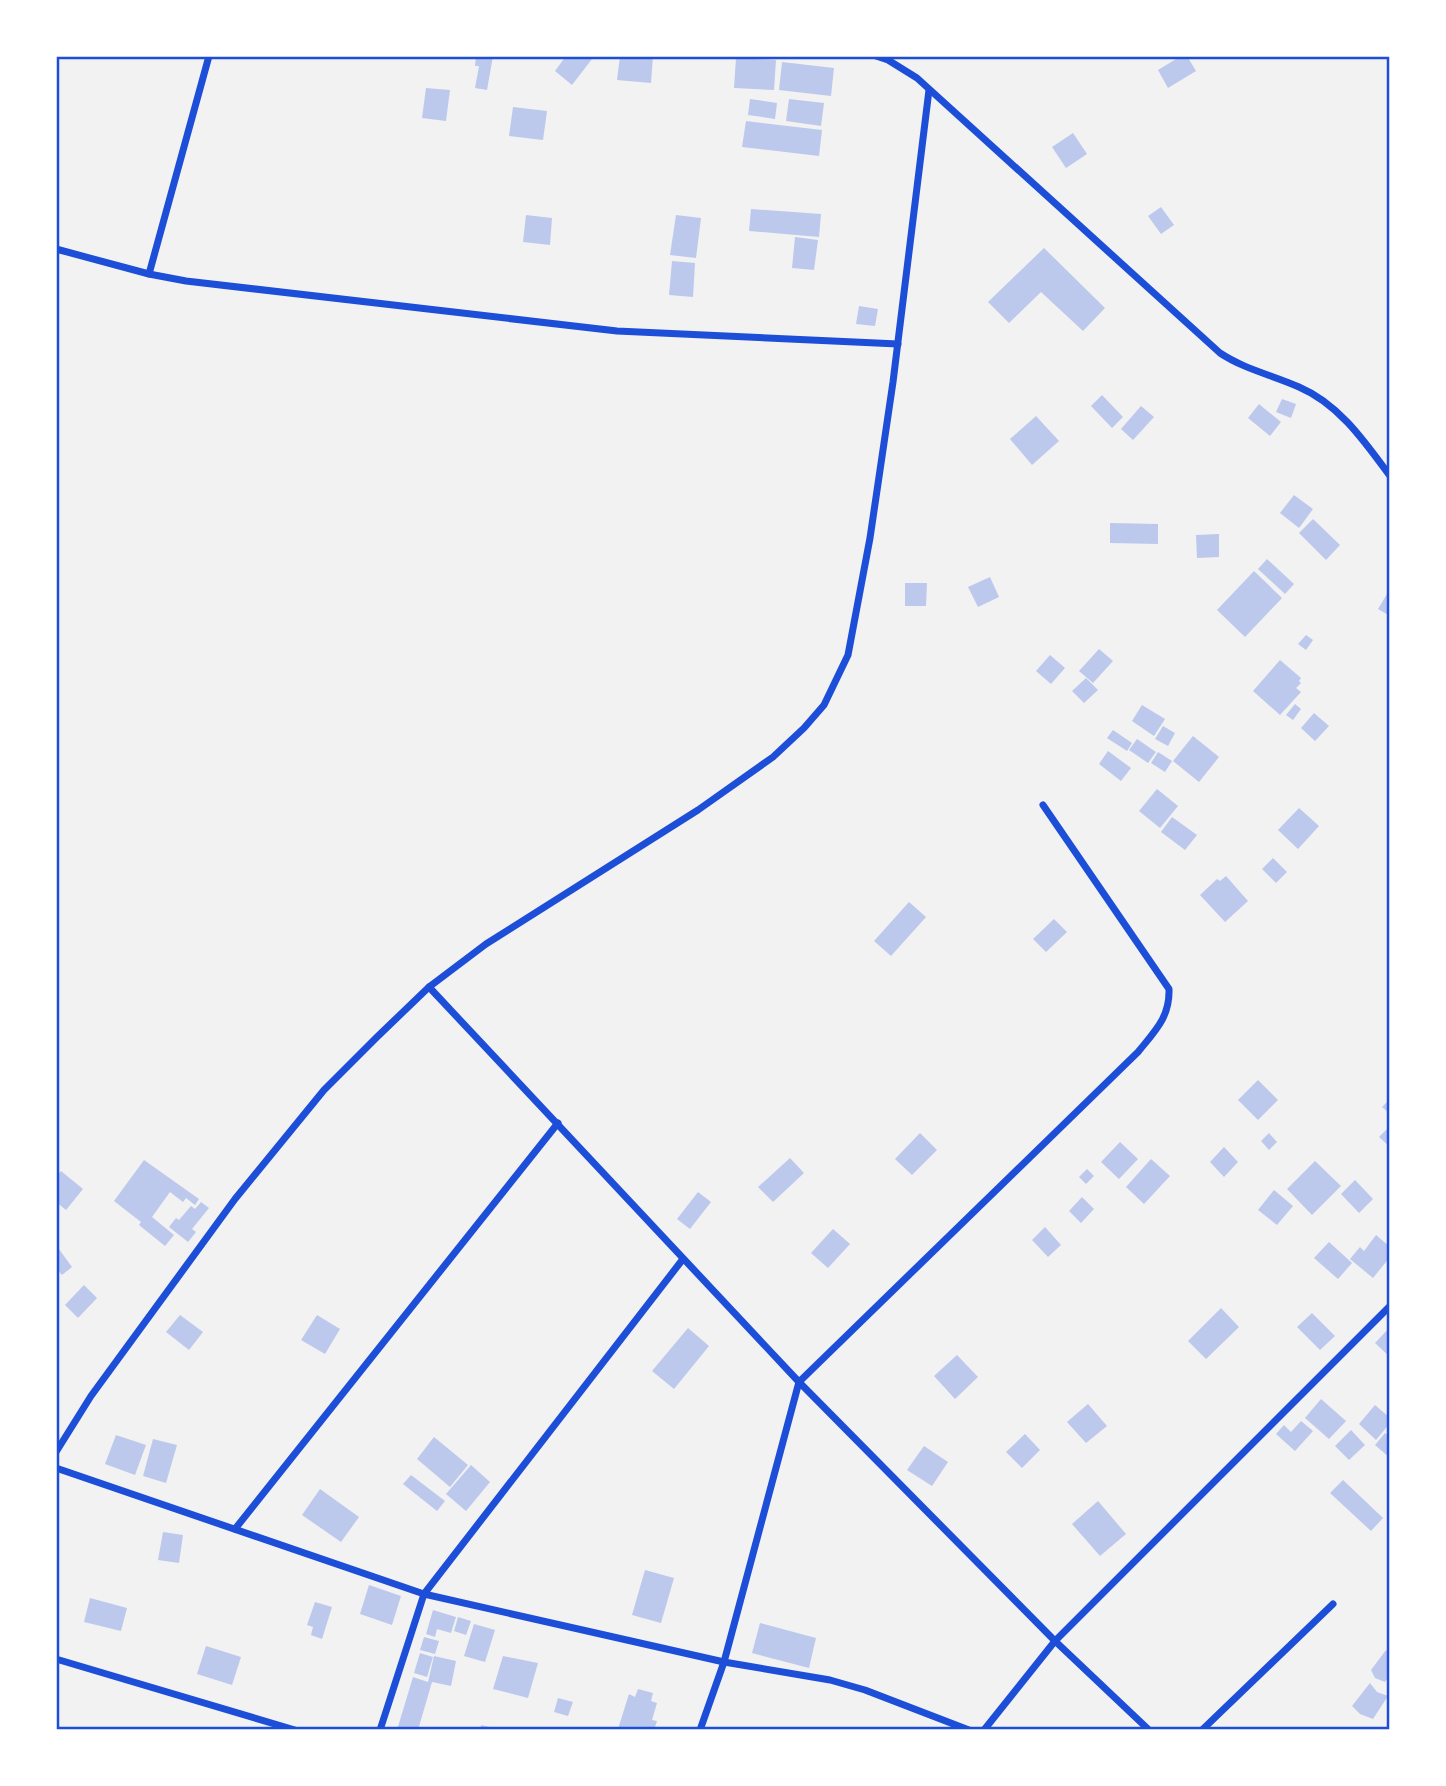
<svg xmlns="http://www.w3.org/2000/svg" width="1446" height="1786" font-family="'Public Sans',sans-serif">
<rect width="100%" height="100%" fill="#f2f2f2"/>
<g fill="#bdc9ec">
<path d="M476,56H493L487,90L475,88L479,66H475Z"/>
<path d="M566,56H589L592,59L572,85L555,71Z"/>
<path d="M620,56H653L651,83L617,80Z"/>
<path d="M1181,56H1187L1196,71L1168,88L1158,70Z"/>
<path d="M736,58L776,60L774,90L734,88Z"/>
<path d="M782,62L834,68L831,96L779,90Z"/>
<path d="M426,88L450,90L446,121L422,118Z"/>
<path d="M750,99L777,103L775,119L748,115Z"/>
<path d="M789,99L824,103L821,126L786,121Z"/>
<path d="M513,107L547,111L543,140L509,136Z"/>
<path d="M746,121L822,130L819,156L742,147Z"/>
<path d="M1073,133L1087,154L1066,168L1052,147Z"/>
<path d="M1161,207L1174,225L1161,234L1148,216Z"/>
<path d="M751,209L821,214L819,237L749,231Z"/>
<path d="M526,215L552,218L550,245L523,242Z"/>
<path d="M676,215L701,218L696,258L670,255Z"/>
<path d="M795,237L818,240L814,270L792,268Z"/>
<path d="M1044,248L1105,308L1083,331L1041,292L1009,323L988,302Z"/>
<path d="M672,261L695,263L693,297L669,295Z"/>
<path d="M859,306L878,309L875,326L856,324Z"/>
<path d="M1102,395L1123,417L1112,428L1091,406Z"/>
<path d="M1282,399L1296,404L1291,418L1276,412Z"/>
<path d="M1259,404L1281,422L1270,436L1248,418Z"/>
<path d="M1141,406L1154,417L1133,440L1121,429Z"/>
<path d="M1036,416L1059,441L1032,465L1010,439Z"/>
<path d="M1294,495L1313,509L1299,528L1280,513Z"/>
<path d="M1313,519L1340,545L1326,560L1299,533Z"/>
<path d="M1110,523L1158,524V544L1110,543Z"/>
<path d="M1219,534V557L1197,558L1196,535Z"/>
<path d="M1267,559L1294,584L1285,594L1258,569Z"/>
<path d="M1254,571L1282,598L1245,637L1217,610Z"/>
<path d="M990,577L999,597L978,607L968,587Z"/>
<path d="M905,583H927L926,606H905Z"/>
<path d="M1387,594L1390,595V616L1378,609Z"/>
<path d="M1306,635L1313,640L1306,650L1298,644Z"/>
<path d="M1099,649L1113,661L1093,683L1079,671Z"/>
<path d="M1050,655L1065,668L1051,684L1036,671Z"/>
<path d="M1280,660L1301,678L1299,681L1301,683L1296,688L1301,692L1280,715L1253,691Z"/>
<path d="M1086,678L1098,690L1084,703L1072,691Z"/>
<path d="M1295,704L1301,709L1293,720L1286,715Z"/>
<path d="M1142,705L1165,719L1154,736L1132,721Z"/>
<path d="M1314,713L1329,726L1315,741L1301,728Z"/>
<path d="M1163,726L1175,733L1168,746L1155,739Z"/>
<path d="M1113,730L1132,743L1127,751L1107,738Z"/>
<path d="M1193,736L1219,757L1199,782L1173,761Z"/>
<path d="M1137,739L1156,752L1148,763L1129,750Z"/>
<path d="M1108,751L1131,768L1121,781L1099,764Z"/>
<path d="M1158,752L1172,761L1165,772L1151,763Z"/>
<path d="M1157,789L1178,806L1160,828L1139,811Z"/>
<path d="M1299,808L1319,826L1298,849L1278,830Z"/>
<path d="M1172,817L1197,835L1185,850L1161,832Z"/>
<path d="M1273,858L1287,872L1276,883L1262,869Z"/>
<path d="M1226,876L1248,901L1225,922L1200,895L1217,879L1220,881Z"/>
<path d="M909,902L926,917L891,956L874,941Z"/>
<path d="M1054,919L1067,932L1046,952L1033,939Z"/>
<path d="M1258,1080L1278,1100L1258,1120L1238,1100Z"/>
<path d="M1390,1099V1114L1382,1107Z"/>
<path d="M1390,1126V1147L1379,1137Z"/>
<path d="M920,1133L937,1150L912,1175L895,1159Z"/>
<path d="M1269,1133L1277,1142L1269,1150L1261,1141Z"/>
<path d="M1120,1142L1138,1159L1119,1179L1101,1162Z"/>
<path d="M1224,1147L1238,1162L1224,1177L1210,1162Z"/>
<path d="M790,1158L804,1173L773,1202L758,1187Z"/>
<path d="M1151,1159L1170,1176L1144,1204L1126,1187Z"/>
<path d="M144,1160L199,1199L195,1205L186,1198L183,1202L170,1192L152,1217L174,1235L165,1246L139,1225L141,1222L114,1201Z"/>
<path d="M1315,1161L1341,1186L1312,1215L1287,1189Z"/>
<path d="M1087,1169L1094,1176L1086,1184L1079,1177Z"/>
<path d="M61,1171L83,1189L66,1210L56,1202V1177Z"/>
<path d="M1355,1180L1373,1199L1359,1213L1341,1194Z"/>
<path d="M1274,1190L1293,1206L1277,1225L1258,1210Z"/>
<path d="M698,1192L711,1202L690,1229L677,1219Z"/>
<path d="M1082,1197L1094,1209L1081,1223L1069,1211Z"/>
<path d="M201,1202L209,1208L192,1229L196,1232L188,1242L169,1227L176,1218L179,1220L191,1206L195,1209Z"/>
<path d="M1045,1227L1061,1245L1048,1257L1032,1240Z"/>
<path d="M833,1229L850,1244L828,1268L811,1253Z"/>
<path d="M1376,1235L1390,1247V1257L1373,1278L1350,1259L1360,1247L1364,1251Z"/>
<path d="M1329,1242L1352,1263L1338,1279L1314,1258Z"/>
<path d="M56,1245L72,1267L62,1275L56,1268Z"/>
<path d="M84,1285L97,1298L78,1318L65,1305Z"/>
<path d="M1221,1308L1239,1327L1206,1359L1188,1341Z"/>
<path d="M1312,1313L1335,1336L1320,1350L1297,1327Z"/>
<path d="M180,1315L203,1332L189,1350L166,1332Z"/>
<path d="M317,1315L340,1329L325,1354L301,1340Z"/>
<path d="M1390,1327V1357L1375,1343Z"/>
<path d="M688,1328L709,1346L674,1389L652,1371Z"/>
<path d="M957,1355L978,1377L955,1399L934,1376Z"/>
<path d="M1321,1399L1346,1421L1329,1439L1305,1418Z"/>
<path d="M1088,1404L1107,1426L1086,1443L1067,1422Z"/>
<path d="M1375,1405L1390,1418V1423L1376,1440L1359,1424Z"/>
<path d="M1301,1421L1313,1431L1295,1451L1276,1434L1284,1425L1291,1432Z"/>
<path d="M1351,1430L1365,1445L1349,1460L1335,1446Z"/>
<path d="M1385,1433L1390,1437V1458L1375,1445Z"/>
<path d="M1025,1434L1040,1450L1022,1468L1006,1452Z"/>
<path d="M116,1435L146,1445L135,1475L105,1464Z"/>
<path d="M434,1437L468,1465L450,1487L417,1459Z"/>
<path d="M153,1439L177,1445L166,1483L143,1476Z"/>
<path d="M924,1446L948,1462L932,1486L907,1470Z"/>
<path d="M471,1465L490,1482L466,1511L446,1494Z"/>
<path d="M411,1475L445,1501L437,1511L403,1484Z"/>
<path d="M1343,1480L1383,1518L1371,1531L1330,1493Z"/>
<path d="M320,1489L359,1517L341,1542L302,1515Z"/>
<path d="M1098,1501L1126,1534L1100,1556L1072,1524Z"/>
<path d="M163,1532L183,1535L179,1563L158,1560Z"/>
<path d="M645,1570L674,1578L661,1623L632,1615Z"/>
<path d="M369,1585L401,1596L392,1625L360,1614Z"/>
<path d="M90,1598L127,1608L121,1631L84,1622Z"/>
<path d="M315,1602L332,1607L322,1639L311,1635L313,1627L307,1625Z"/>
<path d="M433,1610L456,1617L451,1633L437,1629L435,1637L426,1634Z"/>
<path d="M458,1617L471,1621L466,1635L454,1631Z"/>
<path d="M760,1623L816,1638L809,1668L752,1653Z"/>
<path d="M474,1624L495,1630L485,1662L464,1656Z"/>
<path d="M424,1637L439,1641L435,1654L420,1650Z"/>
<path d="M206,1646L241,1657L232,1685L197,1674Z"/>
<path d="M1386,1650L1390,1656V1675L1385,1682L1375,1678L1371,1670Z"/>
<path d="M420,1653L433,1657L427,1677L414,1673Z"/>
<path d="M434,1656L456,1661L451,1686L432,1682L418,1730H397L413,1677L428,1682Z"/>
<path d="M503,1656L538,1663L528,1698L493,1689Z"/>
<path d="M1370,1683L1377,1692L1388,1696L1373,1719L1360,1714L1352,1706Z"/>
<path d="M638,1689L653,1693L651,1701L657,1703L652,1720L657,1721L654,1730L618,1729L629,1694L635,1697Z"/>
<path d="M558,1698L573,1702L568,1716L554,1712Z"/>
<path d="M481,1725L498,1729V1730H480Z"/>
</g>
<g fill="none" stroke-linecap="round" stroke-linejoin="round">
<g stroke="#1d4ed8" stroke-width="7">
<path d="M876,56L888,60L917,78L1220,353C1244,369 1272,375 1299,387C1339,404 1365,442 1390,476"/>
<path d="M56,249L149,274L186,281L617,331L898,344"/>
<path d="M149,274L209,56"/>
<path d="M429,987L799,1382L1055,1641L1149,1730"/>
<path d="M56,1452L91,1396L235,1199L324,1090L377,1037L429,987L486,944L698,810L773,757L804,728L824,705L848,655L870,538L893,382L929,90"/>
<path d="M56,1468L424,1594L724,1662L830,1680L865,1690L969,1730"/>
<path d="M235,1529L558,1123"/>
<path d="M56,1659L295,1730"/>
<path d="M380,1730L424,1594L683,1259"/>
<path d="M700,1730L724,1662L799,1382L1138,1052C1155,1031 1170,1017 1169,989L1043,805"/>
<path d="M984,1730L1055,1641L1390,1306"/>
<path d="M1202,1730L1333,1604"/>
</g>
</g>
<rect width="1446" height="1786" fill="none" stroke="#ffffff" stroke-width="116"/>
<rect x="58" y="58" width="1330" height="1670" fill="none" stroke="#1d4ed8" stroke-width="2.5"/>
</svg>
